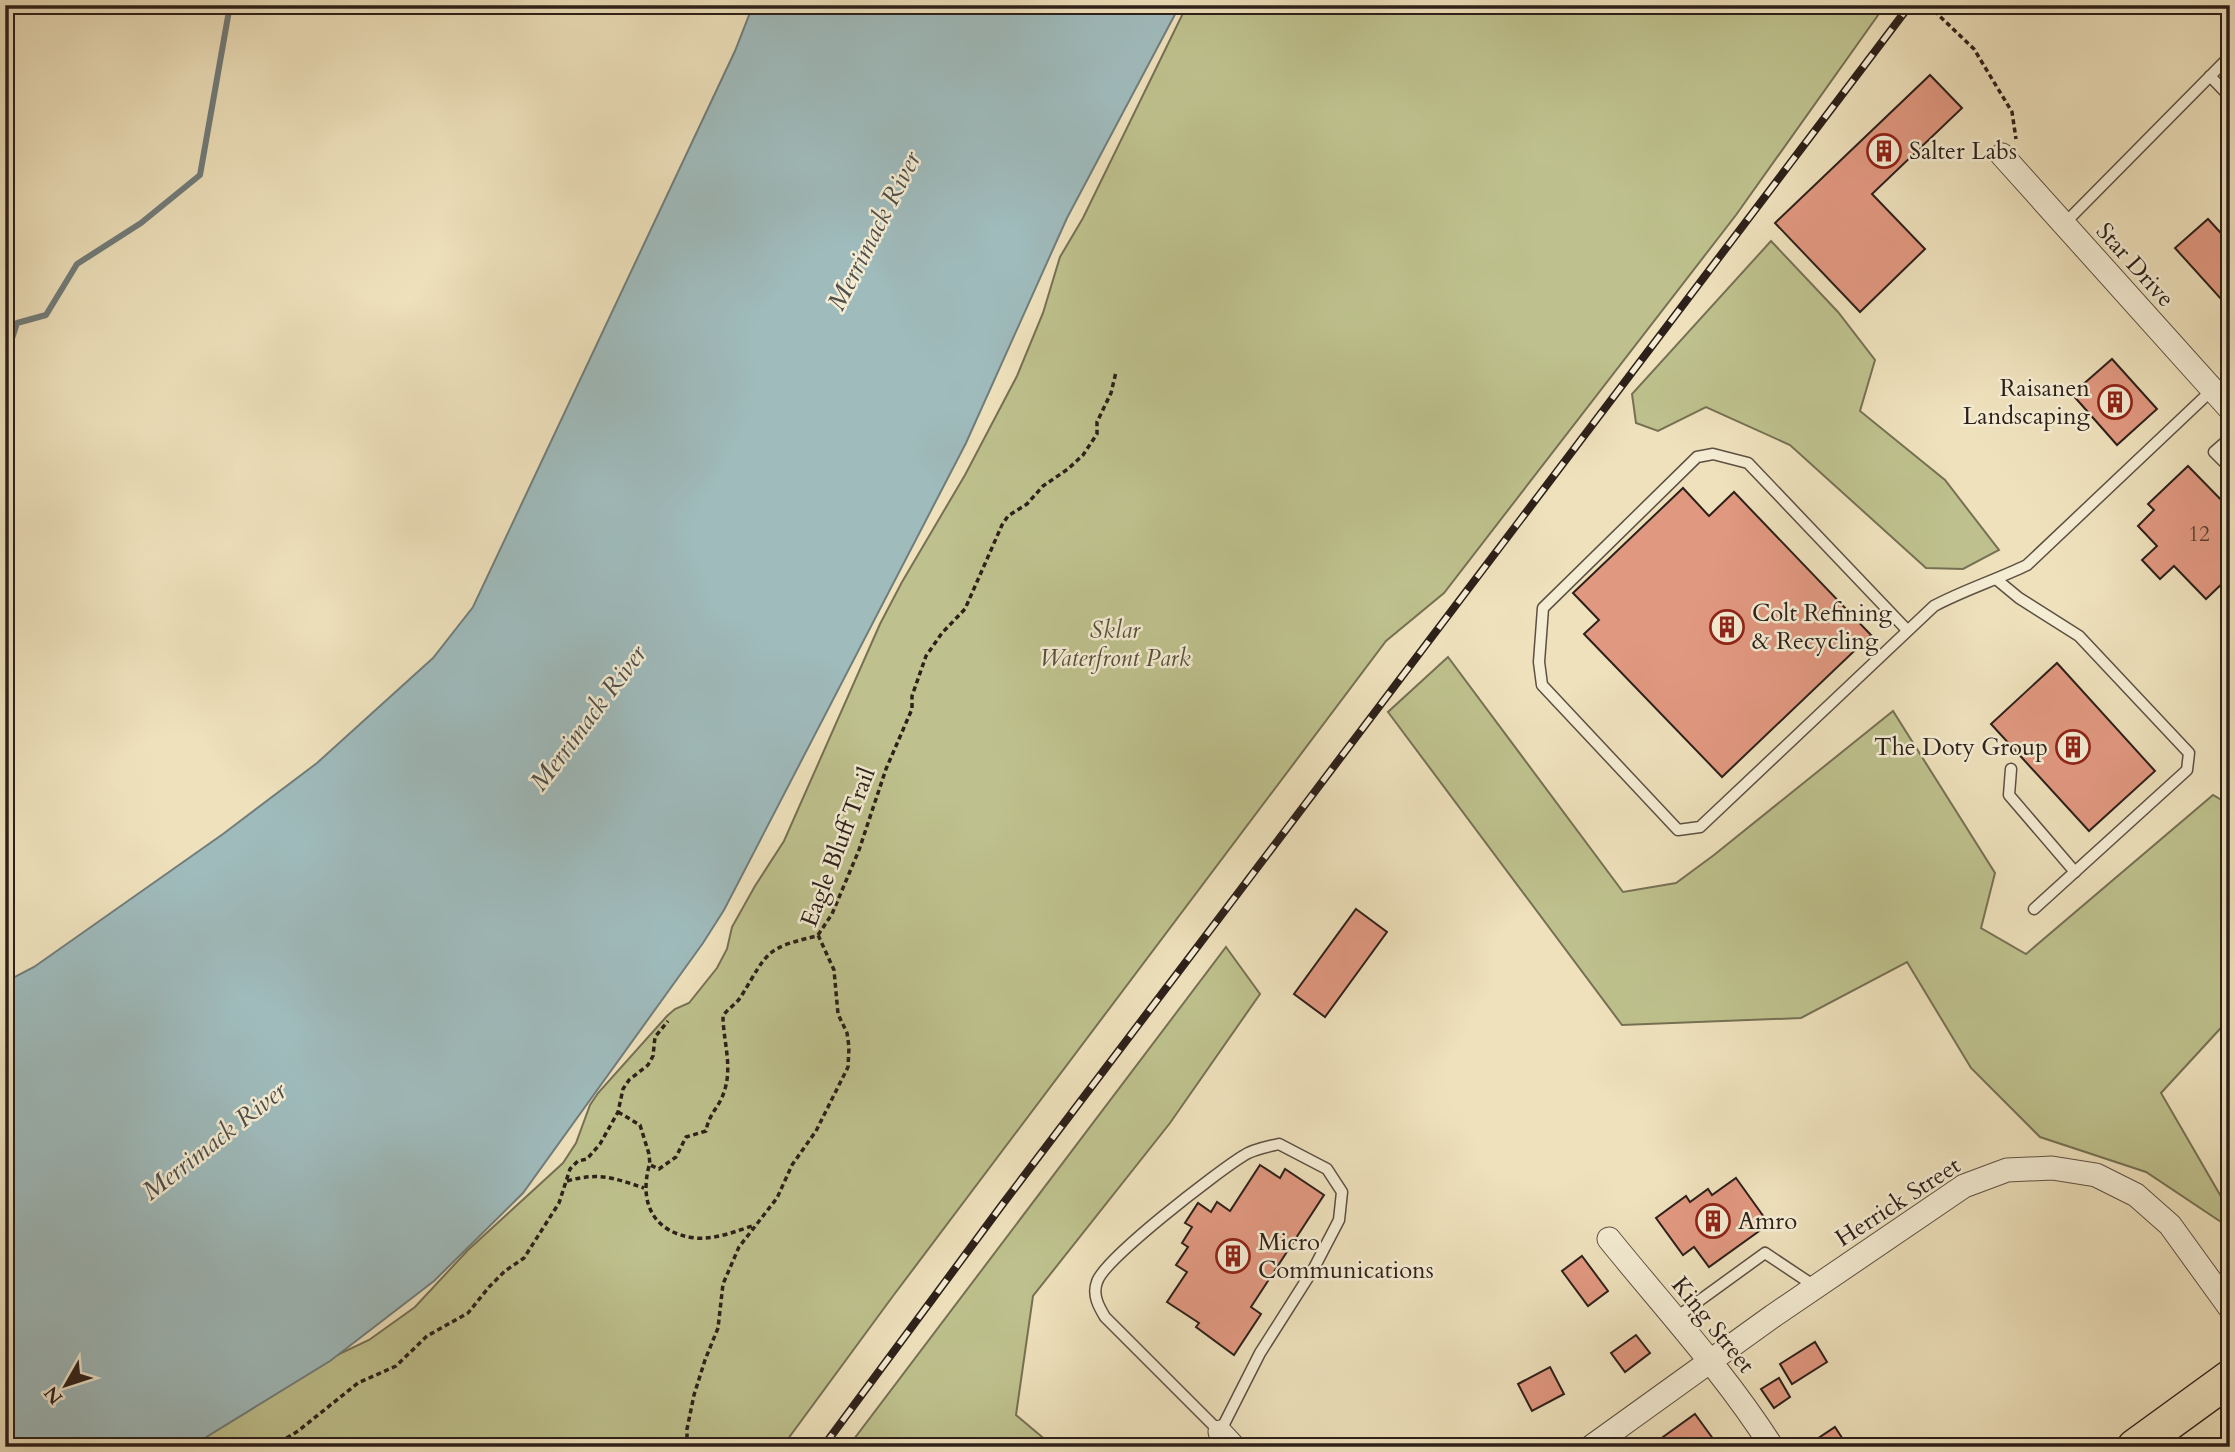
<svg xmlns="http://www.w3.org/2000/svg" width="2235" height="1452" font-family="Cardo,serif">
<rect width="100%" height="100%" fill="#eee1bc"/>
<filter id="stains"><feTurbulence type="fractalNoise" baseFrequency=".00286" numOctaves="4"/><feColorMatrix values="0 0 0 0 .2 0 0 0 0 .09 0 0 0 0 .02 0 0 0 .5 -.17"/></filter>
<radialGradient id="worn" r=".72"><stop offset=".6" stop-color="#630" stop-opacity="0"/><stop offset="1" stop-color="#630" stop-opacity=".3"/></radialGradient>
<g fill="#bec18d" stroke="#767054" stroke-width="2">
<path d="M1187,5H1874L1881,11L1736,215L1444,593L1386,641L893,1296L782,1447H144L369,1340L415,1307L468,1250L563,1163L576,1143L590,1105L598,1093L667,1016L675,1009L689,1003L717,968L727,949L732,927L755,886L784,841L880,624L902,582L965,475L1017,376L1043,313L1060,257L1083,218Z"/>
<path d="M1771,241L1838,312L1875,360L1860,411L1945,480L1999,550L1963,569L1926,568L1790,445L1706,407L1658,431L1636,423L1632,394Z"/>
<path d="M1448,657L1623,892L1676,883L1714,855L1893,711L1995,873L1981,928L2026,954L2213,795L2230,805V1018L2161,1093L2230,1212V1228L2146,1172L2040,1137L1971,1068L1907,962L1801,1018L1622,1025L1388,712Z"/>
<path d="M1226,947L1260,994L1170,1123L1033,1296L1016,1415L1054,1447H848Z"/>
</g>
<path fill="#9fbbbc" stroke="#717d7b" stroke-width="2" d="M753,5H1180L1067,218L966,443L724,910L703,943L523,1193L434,1281L330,1361L190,1447H5V982L34,967L223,834L317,763L433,658L473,607L735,51Z"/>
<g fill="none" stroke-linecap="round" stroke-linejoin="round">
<path stroke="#717d7b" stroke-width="6" d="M5,360L17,323L46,315L77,264L141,223L200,175L230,5"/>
</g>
<g fill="#e19880" stroke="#2d201a" stroke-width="2">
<path d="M1930,75L1962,108L1872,194L1925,249L1860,312L1775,223Z"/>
<path d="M2208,219L2230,243V309L2175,248Z"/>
<path d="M2112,359L2157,409L2117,445L2072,394Z"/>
<path d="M2188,466L2230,509V576L2206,599L2174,566L2160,579L2142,560L2157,546L2138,526L2154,510L2148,504Z"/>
<path d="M1683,488L1709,516L1734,492L1871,635L1722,777L1584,634L1599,620L1573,593Z"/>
<path d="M2057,663L2155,771L2089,831L1991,724Z"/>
<path d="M1356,909L1387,932L1325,1017L1294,994Z"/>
<path d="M1260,1165L1280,1178L1285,1169L1324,1195L1251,1307L1261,1314L1234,1355L1196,1327L1199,1323L1167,1302L1187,1272L1176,1265L1188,1247L1182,1243L1192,1227L1185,1223L1198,1203L1211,1212L1217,1202L1230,1211Z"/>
<path d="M1736,1178L1769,1224L1709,1267L1694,1247L1683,1255L1656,1218L1686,1196L1690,1202L1708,1189L1712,1195Z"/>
<path d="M1582,1256L1608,1291L1588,1306L1562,1271Z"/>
<path d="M1636,1335L1650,1353L1625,1372L1611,1353Z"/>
<path d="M1815,1342L1827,1362L1792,1384L1780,1364Z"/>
<path d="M1550,1367L1564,1394L1532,1411L1518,1384Z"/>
<path d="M1779,1378L1790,1397L1774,1408L1761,1389Z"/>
<path d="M1695,1414L1719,1447H1670L1663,1437Z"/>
<path d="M1835,1427L1848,1447H1805Z"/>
</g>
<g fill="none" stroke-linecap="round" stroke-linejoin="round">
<g stroke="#5d5042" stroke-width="13">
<g id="lane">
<path d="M2219,5L2230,16"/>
<path d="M2210,76L2230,97"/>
<path d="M2063,225L2230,56"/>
<path d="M2230,438L2214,452L2230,468"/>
<path d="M1996,579L2019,598L2079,636L2189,753L2187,770L2034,909"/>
<path d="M1907,630L1748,463L1713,454L1697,457L1543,608L1539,662L1542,685L1678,830L1700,827L1934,606C1964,590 1996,580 2027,565L2212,390"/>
<path d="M2011,769L2009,795L2075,872"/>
<path d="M1279,1144L1327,1169L1342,1192L1339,1220L1314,1268L1260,1353L1220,1432L1105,1317C1099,1307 1092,1295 1097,1282C1104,1259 1217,1172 1243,1156C1253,1149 1267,1147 1279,1144Z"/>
<path d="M1674,1319L1765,1253L1816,1287"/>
<path d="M2227,1447L2230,1445"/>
</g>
</g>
<g stroke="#5d5042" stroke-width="25">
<g id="street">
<path d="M2002,155L2230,409"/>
<path d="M1609,1239C1664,1307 1725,1373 1772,1447"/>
<path d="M1220,1432L1234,1447"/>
<path d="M1591,1447L1773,1316L1964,1186L2007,1170L2052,1168L2096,1175L2136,1195L2170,1225L2230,1308"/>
</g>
</g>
<g stroke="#2d201a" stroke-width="38">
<path id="primary" d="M2135,1447L2230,1378"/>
</g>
<g stroke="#2d201a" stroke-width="3.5" stroke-dasharray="5 3.5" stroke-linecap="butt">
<path d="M1928,5L1974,49L2012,112L2016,139"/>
<path d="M818,935L832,914L859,850L886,769L912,709V696L926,656L942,633L965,609L1002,525L1008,516L1027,504L1043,486L1068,469L1083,455L1097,434V422L1111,393L1116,372"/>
<path d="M618,1112L640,1125L649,1154L650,1165L659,1169L676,1157L686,1137L706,1131C709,1113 719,1108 724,1092C733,1067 723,1040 723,1016C728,1008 737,1004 742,995C768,952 765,948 817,936"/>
<path d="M649,1166C639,1204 654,1233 695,1238C714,1240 737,1231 755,1225"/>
<path d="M567,1181C599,1172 614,1178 644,1188"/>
<path d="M272,1447L298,1431L358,1383L396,1366L427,1336L468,1313L489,1287L505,1271L524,1258L559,1203L570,1169L578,1161L587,1159L600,1144L618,1112L623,1089L629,1080L648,1065L653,1056L655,1037L668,1021"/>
<path d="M416,1447C424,1440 433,1442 441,1447"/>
<path d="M687,1447V1429L694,1395L705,1360L718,1328L723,1284L739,1247L777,1198L792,1165L816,1131L848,1067L849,1047L847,1033L838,1014L834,970L818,935"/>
</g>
<use href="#lane" stroke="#f4ecd3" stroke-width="10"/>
<use href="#street" stroke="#f4ecd3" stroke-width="23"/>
<use href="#primary" stroke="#eee1bc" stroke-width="35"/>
<g stroke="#2d201a" stroke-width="8">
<path id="rail" d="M823,1447L1002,1205L1910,5"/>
</g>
<use href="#rail" stroke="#f4ecd3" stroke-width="5" stroke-dasharray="16" stroke-linecap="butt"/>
</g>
<defs>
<g id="building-ring" transform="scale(1.75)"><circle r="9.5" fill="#f4ecd3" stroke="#8f2418" stroke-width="1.5"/><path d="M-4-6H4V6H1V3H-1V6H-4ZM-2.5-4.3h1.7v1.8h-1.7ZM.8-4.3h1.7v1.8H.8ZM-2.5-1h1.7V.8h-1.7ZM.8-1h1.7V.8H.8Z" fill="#8f2418"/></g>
</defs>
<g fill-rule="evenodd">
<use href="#building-ring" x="1884" y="151"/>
<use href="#building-ring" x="2115" y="402"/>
<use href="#building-ring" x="1727" y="627"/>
<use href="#building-ring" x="2073" y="747"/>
<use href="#building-ring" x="1713" y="1221"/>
<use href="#building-ring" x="1233" y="1256"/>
</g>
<g text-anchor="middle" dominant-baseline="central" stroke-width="5" stroke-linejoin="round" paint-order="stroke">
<g font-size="21" fill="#5a3e34">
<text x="2199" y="534">12</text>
</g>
<g font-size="24" fill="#2d201a" stroke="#f4ecd3" text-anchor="start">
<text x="1909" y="151">Salter Labs</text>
<text x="2090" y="388" text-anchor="end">Raisanen<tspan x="2090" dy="28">Landscaping</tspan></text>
<text x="1752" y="613">Colt Refining<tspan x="1752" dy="28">&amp; Recycling</tspan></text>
<text x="2048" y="747" text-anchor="end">The Doty Group</text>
<text x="1738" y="1221">Amro</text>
<text x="1258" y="1242">Micro<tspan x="1258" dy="28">Communications</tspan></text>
</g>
<g font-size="24" fill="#2d201a" stroke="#f4ecd3">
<text transform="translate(2135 265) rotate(48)">Star Drive</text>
<text transform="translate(838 847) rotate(-69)">Eagle Bluff Trail</text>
<text transform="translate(1898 1202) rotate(-33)">Herrick Street</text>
<text transform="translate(1713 1325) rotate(51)">King Street</text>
</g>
<g font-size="24" font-style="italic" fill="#58503c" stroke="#f4ecd3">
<text x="1115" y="630">Sklar<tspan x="1115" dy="28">Waterfront Park</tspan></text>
</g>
<g font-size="26" font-style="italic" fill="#4f4e4b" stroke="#f4ecd3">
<text transform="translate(874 231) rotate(-63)">Merrimack River</text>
<text transform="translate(588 718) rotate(-53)">Merrimack River</text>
<text transform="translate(214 1141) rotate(-38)">Merrimack River</text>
</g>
</g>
<rect width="2235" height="1452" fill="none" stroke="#eee1bc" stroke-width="28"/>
<rect x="7" y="7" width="2221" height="1438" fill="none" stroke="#2d201a" stroke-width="3.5"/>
<rect x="14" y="14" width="2207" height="1424" fill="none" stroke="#2d201a" stroke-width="2"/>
<g transform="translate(66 1385) rotate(231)" stroke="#f4ecd3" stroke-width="5" paint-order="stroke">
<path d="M0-5L12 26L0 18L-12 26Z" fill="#2d201a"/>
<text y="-10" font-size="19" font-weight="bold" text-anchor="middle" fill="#2d201a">N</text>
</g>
<rect width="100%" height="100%" filter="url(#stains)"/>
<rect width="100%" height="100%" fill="url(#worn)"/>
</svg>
